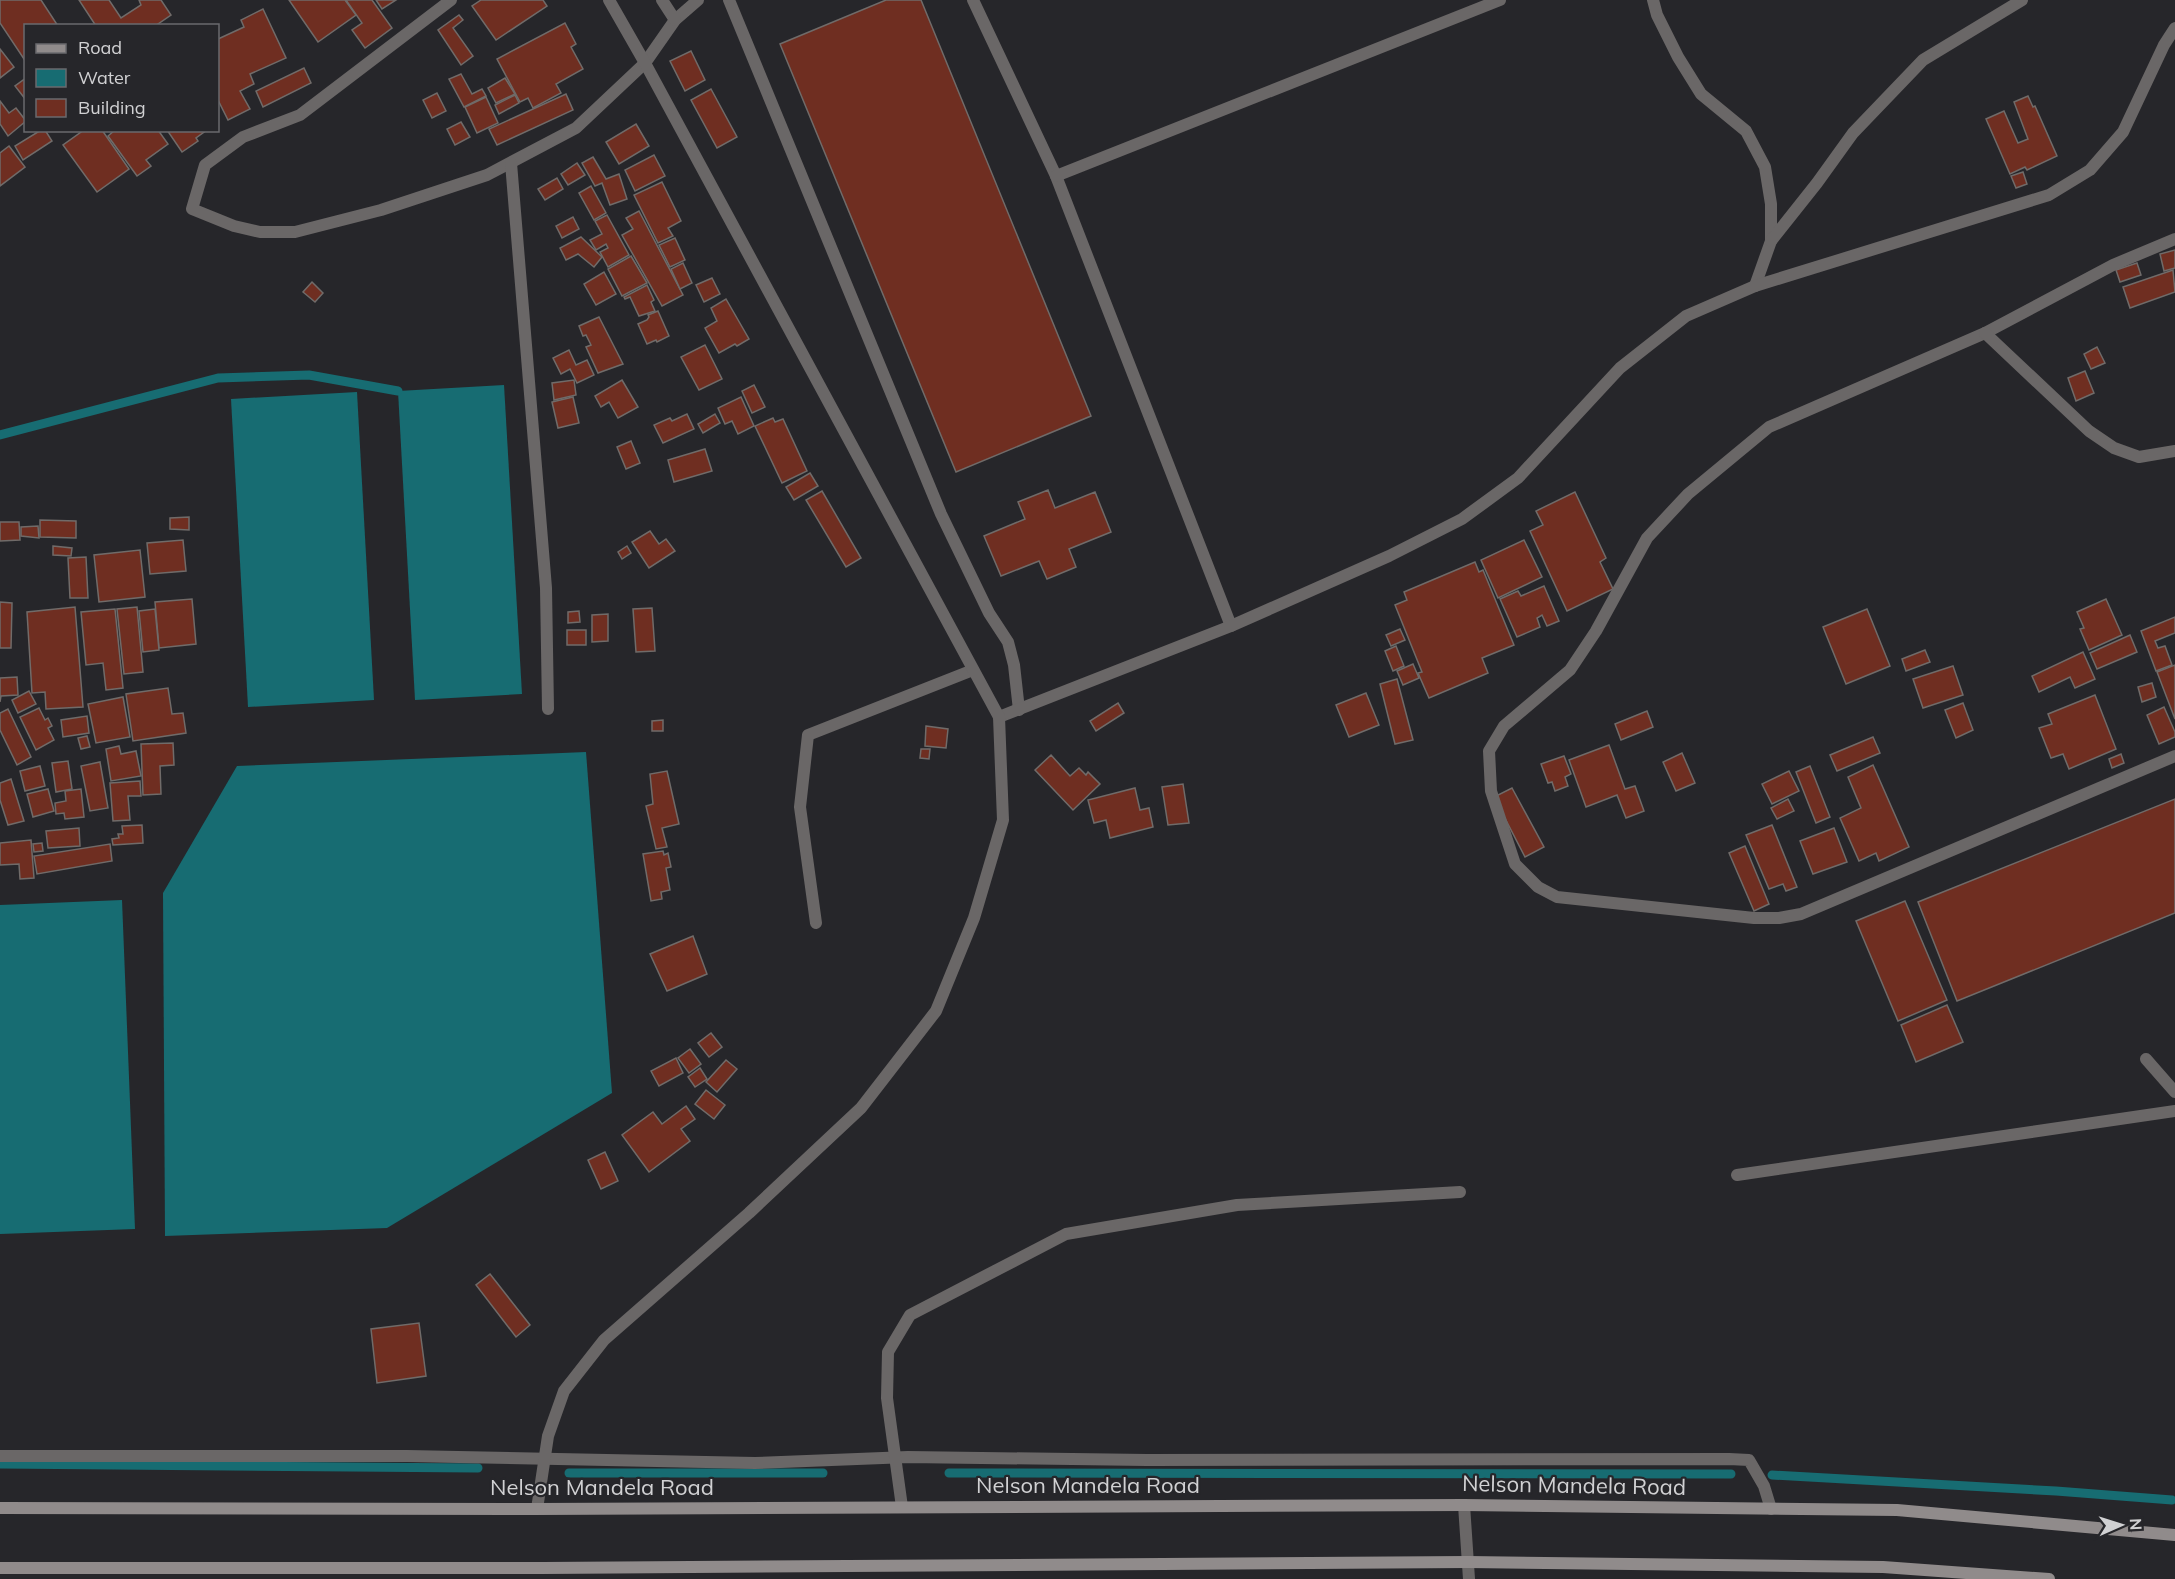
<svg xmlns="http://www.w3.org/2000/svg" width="2175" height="1579" font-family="Mulish,sans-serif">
<rect width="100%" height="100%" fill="#26262a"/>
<g fill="#176c72">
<path d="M504,385L522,694L415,700L398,391Z"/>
<path d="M357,392L374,700L248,707L231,399Z"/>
<path d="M586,752L612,1093L387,1228L165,1236L163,893L237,766Z"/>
<path d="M122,900L135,1229L0,1234V905Z"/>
</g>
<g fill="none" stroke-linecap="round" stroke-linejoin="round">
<g stroke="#176c72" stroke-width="9">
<path d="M0,435L218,378L309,375L398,391"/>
<path d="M0,1464L478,1468"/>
<path d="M569,1473H823"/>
<path d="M949,1473L1731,1474"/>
<path d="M1772,1475L2056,1491L2172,1500"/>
</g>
</g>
<g fill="#6f2e21" stroke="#706b69" stroke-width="1.5">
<path d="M0,0H41L58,26H26V62L0,23Z"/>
<path d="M79,0H109L121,18L141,5L139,0H161L171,15L155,26H96Z"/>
<path d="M289,0H345L356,15L318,42Z"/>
<path d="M346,0H372L392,28L365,48L352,30L362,23Z"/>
<path d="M376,0H396L382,9Z"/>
<path d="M481,0H543L547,6L496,40L472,6Z"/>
<path d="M886,0H921L1091,416L956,472L780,44Z"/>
<path d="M263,9L286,58L250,74L254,84L240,91L250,109L228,120L218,100V39L244,27L241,20Z"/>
<path d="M459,15L463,20L453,28L473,56L461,65L438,30Z"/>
<path d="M565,23L576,44L571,47L583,69L556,84L561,93L533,108L528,98L520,102L497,59Z"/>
<path d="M0,49L14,67L0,78Z"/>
<path d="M691,51L705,80L685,91L670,61Z"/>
<path d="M304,68L311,83L263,107L256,91Z"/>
<path d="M461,74L472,94L482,89L486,96L464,107L449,79Z"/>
<path d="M26,78V100L15,86Z"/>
<path d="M505,78L515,94L496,103L488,88Z"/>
<path d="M711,89L737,137L717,148L691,100Z"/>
<path d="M437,93L446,111L432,118L423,100Z"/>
<path d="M566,94L573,110L497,145L489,129Z"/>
<path d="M515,95L519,103L499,114L495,105Z"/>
<path d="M2028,96L2033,107L2035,106L2057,156L2027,170L2025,167L2010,174L1986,119L2004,111L2018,143L2028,139L2014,102Z"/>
<path d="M486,97L498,123L477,133L465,107Z"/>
<path d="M0,101L9,113L16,108L26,121L8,136L0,124Z"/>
<path d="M461,122L470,137L455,145L447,129Z"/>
<path d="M636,124L649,146L619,164L606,142Z"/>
<path d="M41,130H45L52,141L23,160L15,146Z"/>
<path d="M84,130H102L129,169L97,192L63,145Z"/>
<path d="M115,130H158L168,144L146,160L151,166L137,176L108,136Z"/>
<path d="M167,130H207L196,138L198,141L182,152Z"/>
<path d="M9,146L25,167L0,186V153Z"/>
<path d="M654,155L665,176L635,191L625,170Z"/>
<path d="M593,157L606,179L619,174L627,199L610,205L602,183L595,186L582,163Z"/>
<path d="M577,163L585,175L568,185L561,174Z"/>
<path d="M2023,172L2027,184L2016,188L2011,176Z"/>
<path d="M557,178L563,189L545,200L538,189Z"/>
<path d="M662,182L681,221L668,228L673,236L658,243L634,195Z"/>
<path d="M591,186L606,213L594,220L579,193Z"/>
<path d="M639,211L683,295L662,306L622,235L633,229L626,218Z"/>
<path d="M607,215L629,255L608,267L600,252L608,248L606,244L596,250L590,240L602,234L595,221Z"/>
<path d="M573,217L579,229L562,238L556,226Z"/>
<path d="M581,237L602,257L594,267L578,254L566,260L560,248Z"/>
<path d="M675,238L685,260L670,267L659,245Z"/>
<path d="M2175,250V268L2164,271L2160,254Z"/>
<path d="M631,256L647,283L622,296L608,269Z"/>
<path d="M683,263L692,283L680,289L671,269Z"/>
<path d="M2137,263L2141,275L2120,282L2116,270Z"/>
<path d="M2173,270L2175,292L2130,308L2123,287Z"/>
<path d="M604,272L616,294L596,305L584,284Z"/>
<path d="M712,278L720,294L704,302L696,285Z"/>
<path d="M312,282L323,293L315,302L303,292Z"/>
<path d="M647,285L654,300L651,302L655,311L639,316L630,297L625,299L624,297Z"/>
<path d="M726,299L749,339L737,346L735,344L719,353L705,328L717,321L711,308Z"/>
<path d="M658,311L669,336L657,342L656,340L647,344L638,324L647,320L649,317L648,315Z"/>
<path d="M599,317L623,364L598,373L586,347L591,345L586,335L583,336L579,326Z"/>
<path d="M705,345L722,379L699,390L681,357Z"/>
<path d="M2097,347L2105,363L2091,369L2084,354Z"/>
<path d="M569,350L576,365L587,360L594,375L577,383L570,369L561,374L553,358Z"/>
<path d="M2085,371L2094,393L2076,401L2068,378Z"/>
<path d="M574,380L576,395L554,400L552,383Z"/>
<path d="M622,380L638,407L618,418L609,402L601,407L595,396Z"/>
<path d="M754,385L765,407L752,413L742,391Z"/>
<path d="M573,397L579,423L558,428L552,402Z"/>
<path d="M741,397L754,426L738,434L732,421L725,424L718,408Z"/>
<path d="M687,414L694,429L663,443L654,425L670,418L672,421Z"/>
<path d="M715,414L720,423L703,433L698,424Z"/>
<path d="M773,418L775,422L783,419L807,471L782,483L755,426Z"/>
<path d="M631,441L640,463L626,469L617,447Z"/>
<path d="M705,449L712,471L674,482L668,460Z"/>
<path d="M810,473L818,486L794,500L786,487Z"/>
<path d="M1048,490L1055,508L1095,492L1111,532L1069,549L1076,567L1047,579L1039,561L1001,576L984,536L1025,519L1018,502Z"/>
<path d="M822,491L861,558L846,567L806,500Z"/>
<path d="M1575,492L1606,558L1600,562L1613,589L1567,611L1530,531L1543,525L1536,511Z"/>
<path d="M189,517V530L170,529V518Z"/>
<path d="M40,520L76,521V538L40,537Z"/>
<path d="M0,522H19L20,540L0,541Z"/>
<path d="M38,526L39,538L21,536V527Z"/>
<path d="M650,531L659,544L666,539L675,551L649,568L632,542Z"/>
<path d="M183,540L186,571L150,574L147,543Z"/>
<path d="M1524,540L1542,577L1498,598L1481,560Z"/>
<path d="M53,546L72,548L71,556L53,555Z"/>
<path d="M627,546L631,553L622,559L618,552Z"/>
<path d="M140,550L145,597L99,602L94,555Z"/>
<path d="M86,557L88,598H70L68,558Z"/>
<path d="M1475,562L1479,572L1483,570L1514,645L1482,658L1488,673L1429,698L1418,673L1422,672L1395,605L1407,600L1404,592Z"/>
<path d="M1544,586L1559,621L1547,626L1542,615L1537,618L1540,627L1517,637L1500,599L1518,591L1521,596Z"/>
<path d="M192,599L196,644L159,648L155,602Z"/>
<path d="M2106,599L2122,635L2089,650L2080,629L2084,628L2077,612Z"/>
<path d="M0,602L12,603L11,648H0Z"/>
<path d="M75,607L83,707L46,709L45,692L32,693L27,612Z"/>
<path d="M137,607L143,672L124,674L117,609Z"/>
<path d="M652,608L655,651L636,652L633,609Z"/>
<path d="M115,609L123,688L106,690L103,663L86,665L81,612Z"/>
<path d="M155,609L159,650L143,652L139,611Z"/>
<path d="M1867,609L1890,666L1846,684L1823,627Z"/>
<path d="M579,611L580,622L568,623V612Z"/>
<path d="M608,614V641L592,642V615Z"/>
<path d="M2175,617V633L2155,641L2158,648L2165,646L2172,665L2156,671L2141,631Z"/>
<path d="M1400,629L1405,640L1391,646L1386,635Z"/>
<rect x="567" y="630" width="19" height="15"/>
<path d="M2130,635L2137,652L2097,669L2090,653Z"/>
<path d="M1396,646L1404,666L1393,671L1385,651Z"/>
<path d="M1925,650L1930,662L1906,671L1902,659Z"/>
<path d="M2083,652L2095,679L2075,688L2070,677L2039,692L2032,676Z"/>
<path d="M1413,664L1419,678L1403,685L1397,671Z"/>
<path d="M2175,665V719L2157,672Z"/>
<path d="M1953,666L1963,695L1923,708L1913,679Z"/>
<path d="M17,677L18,695L1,696L0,702V678Z"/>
<path d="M1397,679L1413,740L1395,744L1380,684Z"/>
<path d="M2152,683L2156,697L2142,702L2138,687Z"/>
<path d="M168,688L172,714L183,713L186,733L133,741L126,694Z"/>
<path d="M29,691L36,704L18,713L12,700Z"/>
<path d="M1366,693L1379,725L1349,737L1336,705Z"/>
<path d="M2095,695L2116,749L2069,769L2063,754L2051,758L2039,728L2052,724L2048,714Z"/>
<path d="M123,697L130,737L96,743L88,704Z"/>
<path d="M1118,703L1124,713L1096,731L1090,721Z"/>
<path d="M1963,703L1973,730L1956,738L1945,710Z"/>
<path d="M2164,707L2175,732V737L2159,744L2147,715Z"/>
<path d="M39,708L45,720L48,718L52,726L48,728L54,740L36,750L20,717Z"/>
<path d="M8,709L31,757L17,765L0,730V713Z"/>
<path d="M1647,711L1653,727L1621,740L1615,724Z"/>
<path d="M87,716L89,733L63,737L61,720Z"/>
<path d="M663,720V731H652V721Z"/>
<path d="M926,726L948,729L946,748L925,746Z"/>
<path d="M87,736L90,747L81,749L78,738Z"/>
<path d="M1873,737L1880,753L1837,771L1830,755Z"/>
<path d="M173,743L174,765L160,766L161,794L143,795L141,744Z"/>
<path d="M1609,745L1625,789L1635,786L1644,811L1626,818L1617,795L1586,807L1569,760Z"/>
<path d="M119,746L121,754L136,751L141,776L111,781L106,749Z"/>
<path d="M921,749H930L929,759L920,758Z"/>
<path d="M1682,753L1695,783L1676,791L1663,762Z"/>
<path d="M2121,754L2124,763L2112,768L2109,759Z"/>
<path d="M1051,755L1070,776L1079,768L1086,775L1088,772L1100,784L1073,810L1035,770Z"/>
<path d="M1564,756L1571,774L1565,777L1568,786L1555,791L1552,782L1548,783L1541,764Z"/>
<path d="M68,761L72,789L56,792L52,763Z"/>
<path d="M100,762L108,808L90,811L81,766Z"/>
<path d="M1873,765L1909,847L1879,861L1876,853L1859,861L1840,818L1861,808L1848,777Z"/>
<path d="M40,766L45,786L25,791L20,771Z"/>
<path d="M1810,766L1830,817L1816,823L1796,772Z"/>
<path d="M667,771L679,824L662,828L667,847L656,849L646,806L653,804L650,774Z"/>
<path d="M1789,771L1799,791L1772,804L1762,784Z"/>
<path d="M11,779L24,821L8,825L0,800V783Z"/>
<path d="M140,781L141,796H128L130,820L113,821L110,783Z"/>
<path d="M1183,784L1189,823L1168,825L1162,787Z"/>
<path d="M1135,788L1140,810L1149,808L1153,827L1110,838L1106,820L1094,823L1088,800Z"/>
<path d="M1512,788L1544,847L1525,857L1494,797Z"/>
<path d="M48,789L54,811L33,817L27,794Z"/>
<path d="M81,789L84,817L65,819L64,813L56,814L55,803L66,801L65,791Z"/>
<path d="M1788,799L1794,811L1777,819L1771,808Z"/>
<path d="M2175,799V913L1957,1001L1918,902Z"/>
<path d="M142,825L143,843L113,845L112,839L119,838L118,834H123L122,826Z"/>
<path d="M1772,825L1797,887L1786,891L1783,884L1769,889L1746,835Z"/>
<path d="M79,828L80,846L48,848L46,831Z"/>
<path d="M1834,828L1847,862L1813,874L1800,841Z"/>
<path d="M31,840L34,878L20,879L19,864L0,865V843Z"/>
<path d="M42,843L43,851L34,852L33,844Z"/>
<path d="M110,844L112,861L37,874L34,856Z"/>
<path d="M1745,846L1769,904L1754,911L1729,853Z"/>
<path d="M663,851L664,855L668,853L671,867L666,868L670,890L661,892L662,899L651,901L643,854Z"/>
<path d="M1905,901L1947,1000L1898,1021L1856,921Z"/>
<path d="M693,936L707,974L667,991L650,954Z"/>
<path d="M1947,1005L1963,1042L1916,1062L1901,1025Z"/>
<path d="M711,1033L722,1047L709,1057L698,1043Z"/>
<path d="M690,1049L701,1064L689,1073L678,1058Z"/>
<path d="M676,1058L683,1073L659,1086L651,1071Z"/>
<path d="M726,1060L737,1069L717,1092L706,1082Z"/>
<path d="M700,1068L707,1079L695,1087L688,1077Z"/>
<path d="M706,1090L725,1105L714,1119L695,1104Z"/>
<path d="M686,1106L695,1119L681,1129L690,1141L649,1172L622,1135L653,1112L662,1124Z"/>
<path d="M605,1152L618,1181L601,1189L588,1160Z"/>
<path d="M490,1274L530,1325L516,1337L476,1285Z"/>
<path d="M419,1323L426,1376L377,1383L371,1329Z"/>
</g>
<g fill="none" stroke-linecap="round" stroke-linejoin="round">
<g stroke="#6a6767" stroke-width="12">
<path d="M451,0L300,115L243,137L205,165L192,209L234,226L260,232H295L381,210L487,175L576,128L645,63L675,20L698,0"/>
<path d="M662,0L675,20"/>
<path d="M729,0L941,514L989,613L1008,642L1014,665L1019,710"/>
<path d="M973,0L1056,176L1231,626"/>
<path d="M1653,0L1657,15L1678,57L1701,94L1746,131L1765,167L1771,204V241L1755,286"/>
<path d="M511,163L546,588L548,709"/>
<path d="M1056,176L1500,0"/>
<path d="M2175,239L2113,265L1985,333L1769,427L1688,494L1647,538L1596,631L1570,670L1504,726L1489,751L1491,791L1515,864L1538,887L1557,897L1754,918H1779L1801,914L2175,756"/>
<path d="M1771,241L1817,183L1853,133L1923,60L2022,0"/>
<path d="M1985,333L2089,431L2114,448L2139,457L2175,451"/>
<path d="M999,717L1231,626L1389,556L1462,519L1518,478L1620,368L1686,316L1755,286L2049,195L2090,170L2123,132L2164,45L2175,28"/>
<path d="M816,923L800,807L808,735L973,670"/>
<path d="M2146,1059L2175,1092"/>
<path d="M1737,1175L2175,1111"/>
<path d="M0,1456H407L755,1463L908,1457L1147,1460L1729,1459L1749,1460L1764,1486L1771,1509"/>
<path d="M1464,1505L1469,1579"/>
<path d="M902,1507L887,1398L888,1352L910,1315L1066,1234L1237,1205L1460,1192"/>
</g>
<path stroke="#6a6767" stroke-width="12" d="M537,1509L548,1436L564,1391L604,1340L749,1213L861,1108L936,1011L974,918L1003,820L999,717L645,63L609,0"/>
<g stroke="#908b8b" stroke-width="12">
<path d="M0,1508L537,1509L1464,1505L1897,1510L2175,1535"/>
<path d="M0,1568H543L1468,1562L1883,1567L2049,1579"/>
</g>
</g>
<g text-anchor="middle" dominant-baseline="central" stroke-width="4.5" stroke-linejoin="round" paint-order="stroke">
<g font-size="22" fill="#d1d1d3" stroke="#26262a">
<text x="1088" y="1485">Nelson Mandela Road</text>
<text transform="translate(1574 1485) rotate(1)">Nelson Mandela Road</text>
<text x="602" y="1487">Nelson Mandela Road</text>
</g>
</g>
<rect x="24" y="24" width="195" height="108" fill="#26262a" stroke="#6a6a6e" stroke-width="1.5"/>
<rect x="36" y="44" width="30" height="9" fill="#908b8b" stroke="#6a6a6e" stroke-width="1.5"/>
<text x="78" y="54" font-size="18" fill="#d1d1d3">Road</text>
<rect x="36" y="69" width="30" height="18" fill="#176c72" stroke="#6a6a6e" stroke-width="1.5"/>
<text x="78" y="84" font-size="18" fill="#d1d1d3">Water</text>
<rect x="36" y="99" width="30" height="18" fill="#6f2e21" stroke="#6a6a6e" stroke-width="1.5"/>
<text x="78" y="114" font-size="18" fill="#d1d1d3">Building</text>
<g transform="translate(2121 1525) rotate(87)" stroke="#26262a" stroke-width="4.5" paint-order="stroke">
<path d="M0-4.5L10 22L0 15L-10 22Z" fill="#d1d1d3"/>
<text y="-9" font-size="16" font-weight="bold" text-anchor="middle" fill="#d1d1d3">N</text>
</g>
</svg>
